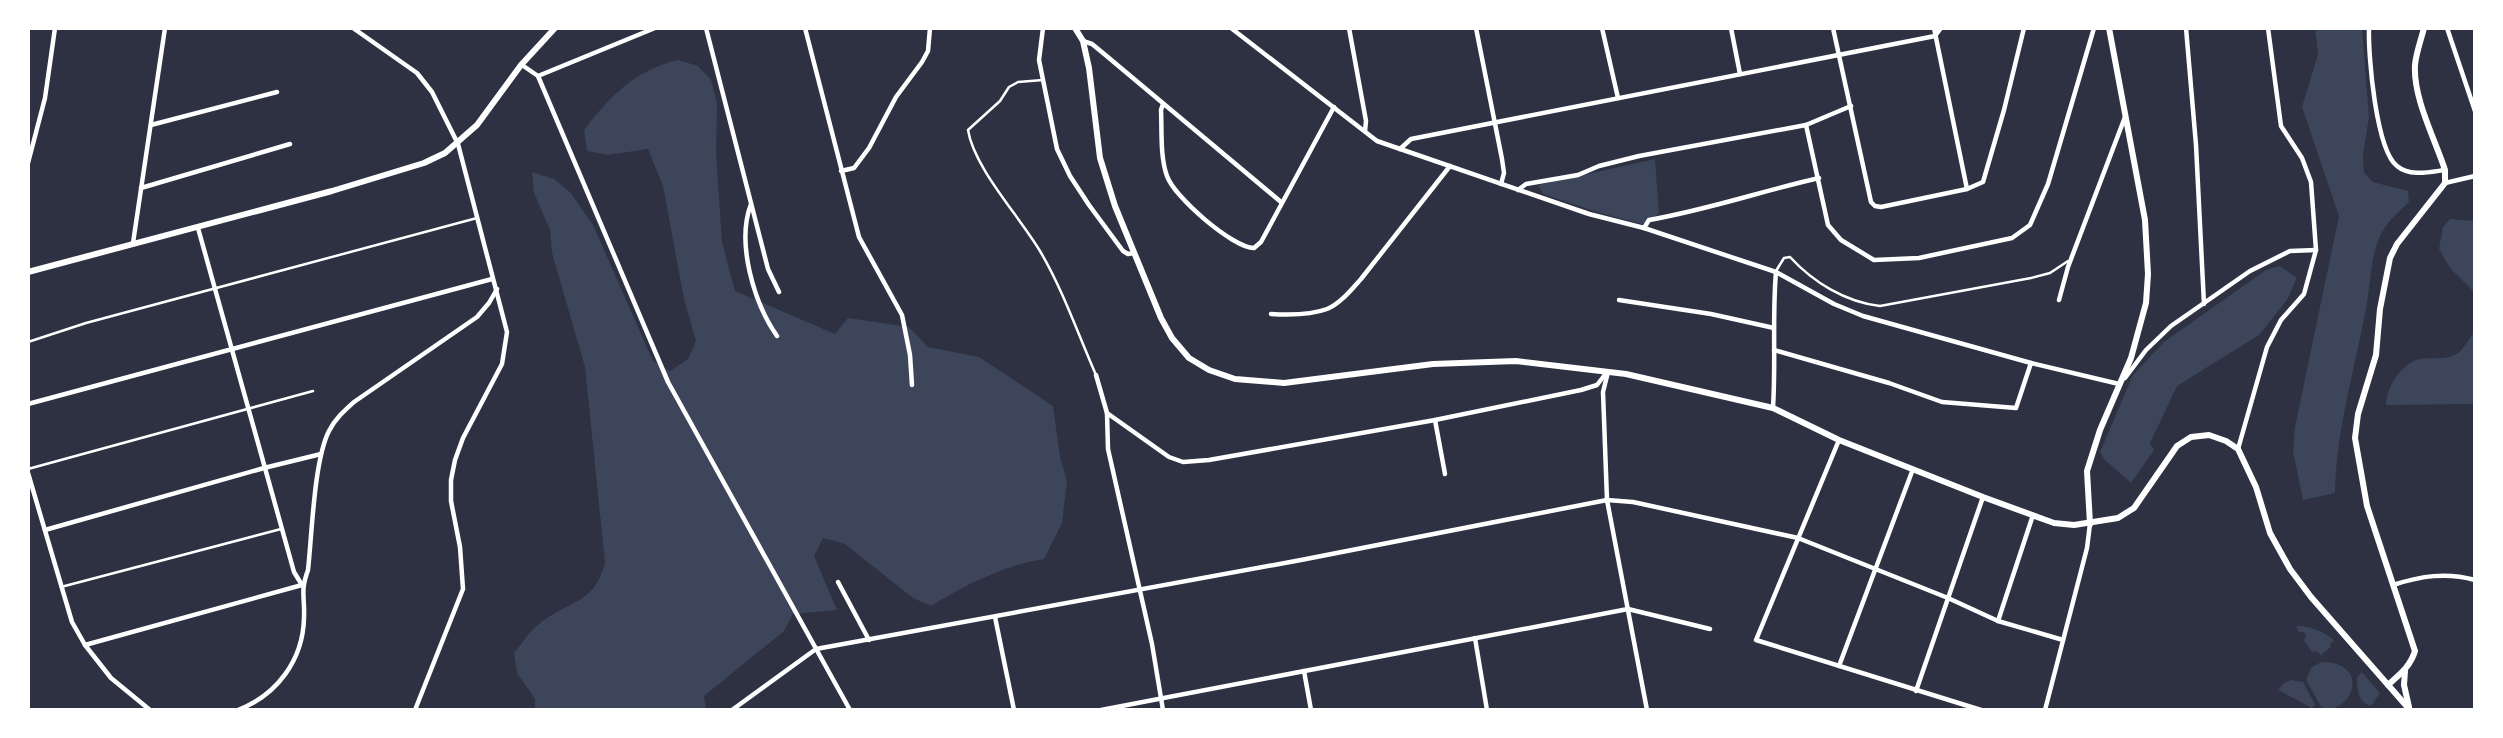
<svg xmlns="http://www.w3.org/2000/svg" width="2503" height="738" font-family="'Fira Sans Condensed',sans-serif">
<rect width="100%" height="100%" fill="#2d3142"/>
<g fill="#3c4559">
<path d="M2315,28H2362L2369,117L2363,155L2364,173L2373,182L2408,191L2409,202C2399,211 2388,221 2381,234C2370,256 2371,284 2366,308C2355,369 2336,430 2335,493L2303,500L2293,451L2295,427L2339,216L2302,107L2318,54Z"/>
<path d="M678,60L698,66L711,80L717,103L716,152L722,242L735,291L835,334L848,318L909,327L928,347L979,357L1053,406L1060,457L1067,481L1062,523L1044,559C1004,565 966,585 931,606L913,598L845,544L823,538L814,556L837,610L793,614L784,631L704,696L706,710H535V699L517,673L514,653C522,644 529,631 539,624C568,600 594,605 605,563L585,367L552,253L550,230L534,193L532,172L554,179L570,192L593,225L653,361L670,371L688,359L696,341L684,299L663,186L648,149L608,155L587,151L584,130C610,96 635,70 678,60Z"/>
<path d="M1655,159L1659,214L1642,224L1600,213L1543,194L1538,185Z"/>
<path d="M2450,219L2475,221V293L2450,268L2439,249L2443,227Z"/>
<path d="M2280,266L2297,278L2287,300L2259,335L2177,386L2150,443L2154,450L2131,483L2104,459L2100,452L2133,375L2164,342L2266,270Z"/>
<path d="M2475,331V404L2386,405C2387,388 2398,368 2414,361C2427,355 2445,362 2458,353C2464,349 2470,337 2475,331Z"/>
<path d="M2296,626C2311,626 2322,631 2334,640L2330,644L2331,647L2321,655L2316,651L2312,652L2304,640L2306,637L2304,632H2299Z"/>
<path d="M2321,662C2368,661 2357,710 2323,710L2306,680L2311,668Z"/>
<path d="M2362,672L2380,693L2371,706C2358,703 2357,689 2357,677Z"/>
<path d="M2291,680L2303,682L2315,705L2312,708L2278,690L2284,683Z"/>
</g>
<g fill="none" stroke-linecap="round" stroke-linejoin="round">
<g stroke="#fff" stroke-width="2.5">
<path d="M1043,80L1018,82L1009,87L1000,101L968,130C974,168 1020,217 1040,251C1063,290 1078,334 1096,375"/>
<path d="M1776,271L1784,258L1790,257C1813,282 1845,302 1880,306L2031,278L2050,273L2068,261"/>
<path d="M28,342L86,323L477,218"/>
<path d="M28,469L313,391"/>
<path d="M61,587L281,529"/>
</g>
<g stroke="#fff" stroke-width="4.5">
<path d="M353,28L417,73L432,92L458,144L507,332L502,364L463,438L455,460L451,480V501L460,547L463,589L415,710"/>
<path d="M706,28L768,269L779,292"/>
<path d="M805,28L859,237L902,315L910,355L912,385"/>
<path d="M1043,28L1039,60L1057,149L1070,176L1089,205L1123,251L1128,254L1134,253"/>
<path d="M1231,28L1377,141L1589,214L1644,228L1776,272L1834,304L1863,316L2031,363L2119,384"/>
<path d="M1349,28L1366,121L1365,131"/>
<path d="M1476,28L1502,159L1504,173L1501,184"/>
<path d="M1602,28L1618,98"/>
<path d="M1731,28L1740,74"/>
<path d="M1833,28L1871,202L1875,206L1881,207L1967,189L1983,182L2004,110L2024,28"/>
<path d="M1934,28L1967,189"/>
<path d="M2186,28L2196,145L2204,304"/>
<path d="M2369,28C2368,55 2376,150 2397,166C2410,177 2430,172 2445,170"/>
<path d="M2447,28L2475,111"/>
<path d="M1083,41L1092,44L1103,53L1281,202"/>
<path d="M522,65L538,76L668,382L850,710"/>
<path d="M538,76L655,28"/>
<path d="M1163,104L1161,110C1162,131 1160,157 1167,176C1174,197 1233,248 1254,248L1261,242L1334,107"/>
<path d="M151,125L277,92"/>
<path d="M1806,125L1828,225L1841,240L1874,260L1919,258L2012,238L2030,225L2048,184L2094,28"/>
<path d="M1400,149L1411,139L1935,36L1941,28"/>
<path d="M28,163L45,98L55,28"/>
<path d="M841,171L854,168L869,148L896,97L922,62L928,51L930,28"/>
<path d="M2445,183L2475,176"/>
<path d="M141,188L290,144"/>
<path d="M1518,190L1526,184L1578,175L1599,166L1639,156L1806,125L1851,106"/>
<path d="M751,204C736,243 754,303 777,336"/>
<path d="M1644,228L1649,220C1707,210 1762,191 1819,178"/>
<path d="M133,243L165,28"/>
<path d="M1619,300L1711,314L1774,328"/>
<path d="M2059,300L2068,267L2125,117"/>
<path d="M1271,314C1288,315 1311,315 1327,309C1340,304 1352,289 1361,279L1450,166"/>
<path d="M1774,350L1889,383L1942,402L2016,408L2031,363"/>
<path d="M1608,372L1603,392L1607,500L1647,710"/>
<path d="M1096,375L1107,413L1108,449L1152,644L1163,710"/>
<path d="M2125,378L2146,350L2171,326L2250,271L2290,251L2316,250"/>
<path d="M28,404L492,279"/>
<path d="M1773,407C1776,362 1772,317 1776,272"/>
<path d="M1107,413L1169,457L1183,462L1209,460L1435,420L1581,390L1597,385L1607,372"/>
<path d="M1435,420L1445,474"/>
<path d="M1839,440L1756,640L1981,710"/>
<path d="M2238,449L2267,347L2281,320L2304,294L2316,250L2311,182L2302,158L2281,126L2268,28"/>
<path d="M28,473L72,622L85,645L111,678L150,710"/>
<path d="M45,530L264,468L321,454"/>
<path d="M838,582L869,640"/>
<path d="M2393,585C2421,576 2446,572 2475,580"/>
<path d="M995,617L1014,710"/>
<path d="M1998,621L2033,515"/>
<path d="M1475,638L1487,710"/>
<path d="M85,645L302,585L294,572L198,228"/>
<path d="M1839,666L1913,469"/>
<path d="M1304,671L1311,710"/>
<path d="M1916,691L1983,497"/>
<path d="M238,710C277,695 303,660 304,618C305,596 300,592 308,570C312,534 314,460 329,431C335,419 344,411 354,402L477,317L489,303L497,289"/>
<path d="M732,710L816,649L1301,560L1607,500L1633,502L1798,538L1948,598L1998,621L2063,640"/>
<path d="M1101,710L1628,609L1710,629"/>
<path d="M2045,710L2087,548L2090,524"/>
</g>
<g stroke="#fff" stroke-width="6">
<path d="M1075,28L1083,41L1089,68L1100,158L1115,206L1161,318L1172,338L1189,358L1209,370L1235,379L1284,383L1433,364L1516,361L1626,374L1773,408L1839,440L1983,497L2054,523L2074,525L2118,518L2134,508L2177,446L2191,437L2209,435L2226,441L2238,449L2256,487L2270,533L2290,569L2311,597L2410,710"/>
<path d="M28,272L332,191L424,163L445,153L477,125L521,65L555,28"/>
<path d="M2090,524L2087,471L2100,430L2131,358L2146,303L2148,274L2145,220L2109,28"/>
<path d="M2405,671L2404,685L2409,707"/>
<path d="M2388,685C2400,674 2410,667 2415,651L2367,506L2355,438L2358,414L2376,355L2380,309L2390,258L2397,244L2445,183V170C2435,139 2413,98 2415,65C2416,53 2421,40 2424,28"/>
</g>
</g>
<rect width="2503" height="738" fill="none" stroke="#ffffff" stroke-width="60"/>
</svg>
